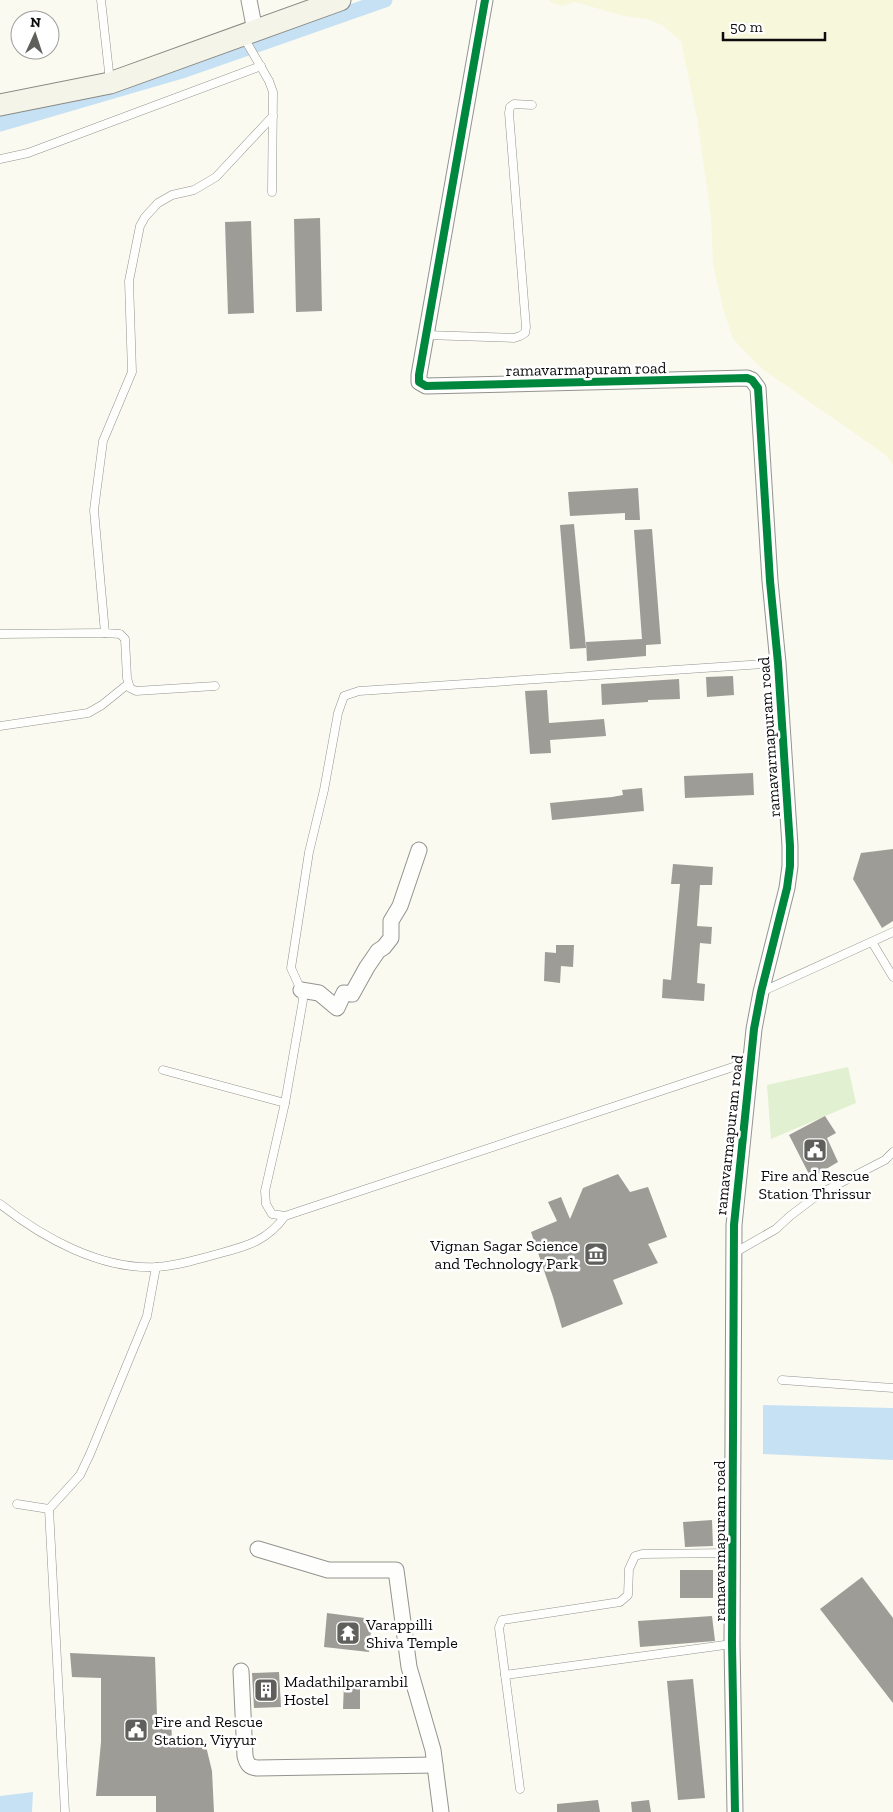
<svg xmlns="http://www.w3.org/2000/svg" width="893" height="1812" font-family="'Zilla Slab',serif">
<rect width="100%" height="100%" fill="#fafaf0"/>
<path fill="#f7f7dc" d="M549,0H893V465L886,455L761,368L733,339L723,308L713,264L711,216L697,118L681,41L663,26L649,19L624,16L575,2L562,6L550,2Z"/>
<path fill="#e1f0d0" d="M848,1067L856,1103L771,1139L767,1085Z"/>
<g fill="#c7e1f4">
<path d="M763,1405L893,1408V1460L763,1454Z"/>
<path d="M33,1792L32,1812H0V1796Z"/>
</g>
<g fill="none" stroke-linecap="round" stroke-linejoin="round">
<g stroke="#c7e1f4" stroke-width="15">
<path d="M254,46L385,0"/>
<path d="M0,124L185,70L248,48"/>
</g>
</g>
<g fill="#9d9c96">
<path d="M320,218L322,311L296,312L294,219Z"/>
<path d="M251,221L254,313L228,314L225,222Z"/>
<path d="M638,488L640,520H625V513L570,516L568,492Z"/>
<path d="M574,524L586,648L570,649L560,525Z"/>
<path d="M652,529L661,644L646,645V656L587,661L586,642L642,639L634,530Z"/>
<path d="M733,676L734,695L707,697L706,677Z"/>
<path d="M679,679L680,699L648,700V702L602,705L601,684Z"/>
<path d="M547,690L549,723L604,719L606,736L550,740L551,753L530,754L525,691Z"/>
<path d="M753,773L754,795L685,798L684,776Z"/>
<path d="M642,788L644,811L552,820L550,803L612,797L623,795L622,790Z"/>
<path d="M893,849V921L882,928L853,879L861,853Z"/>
<path d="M673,864L713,867L712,885H700L697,926L712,927L711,944L700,943L697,983L705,984L704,1001L662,998L663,979L671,980L680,884H671Z"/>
<path d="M556,945H574L573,967L561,966L560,983L544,981L545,952L556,953Z"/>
<path d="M825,1116L836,1133L827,1138L838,1162L811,1178L789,1135Z"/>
<path d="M618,1174L630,1192L648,1187L667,1237L648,1244L658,1263L613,1280L623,1304L562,1328L553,1297L531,1232L557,1221L548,1202L561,1197L570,1219L583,1188Z"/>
<path d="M712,1520L713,1546L685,1547L683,1522Z"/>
<rect x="680" y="1570" width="33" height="28"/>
<path d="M862,1577L893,1618V1703L820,1609Z"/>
<path d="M327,1613L372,1619L369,1652L324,1647Z"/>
<path d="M712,1616L715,1641L640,1647L638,1621Z"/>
<path d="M70,1653L155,1657L157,1716L171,1718L172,1741L205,1742L212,1771L214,1812H156V1796H96L101,1742V1678L72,1677Z"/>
<path d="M279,1672L281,1707L254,1708L252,1673Z"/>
<path d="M693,1679L705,1798L678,1800L667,1681Z"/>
<path d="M344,1683L360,1684V1709H343Z"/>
<path d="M598,1800L600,1812H557V1804Z"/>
<path d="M649,1800L651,1812H632L631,1802Z"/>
</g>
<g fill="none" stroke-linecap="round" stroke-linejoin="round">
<g stroke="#93938f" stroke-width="9">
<g id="lane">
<path d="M101,0L110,81"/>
<path d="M243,36L269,81L273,92L272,192"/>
<path d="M0,159L28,153L261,66"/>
<path d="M426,335L514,338L520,336L525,333L526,327L509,113L510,107L514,104L532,105"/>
<path d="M0,634L105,633"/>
<path d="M215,686L136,691L130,688L127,678L125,639L120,634L105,633L94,510L103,441L132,372L129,281L140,226L145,217L158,203L172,195L194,190L216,177L273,116"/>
<path d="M0,726L88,713L102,705L128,684"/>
<path d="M872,942L893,977"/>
<path d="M761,992L893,932"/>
<path d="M751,1061L285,1216L272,1214L266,1204L265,1191L285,1103L303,1000L301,990L291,968L309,852L324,790L338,713L344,696L359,691L778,663"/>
<path d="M163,1070L285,1103"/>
<path d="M0,1204C43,1238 101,1270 157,1267C179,1265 200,1259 221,1253C248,1246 268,1240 285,1216"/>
<path d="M734,1253L776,1229L790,1216L819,1194L885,1160L893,1152"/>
<path d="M782,1380L893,1388"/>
<path d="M17,1504L49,1509L65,1812"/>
<path d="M49,1509L80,1475L90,1454L147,1316L156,1267"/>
<path d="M505,1675L732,1644"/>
<path d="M520,1789L499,1628L502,1620L620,1602L628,1595L629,1569L635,1556L642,1554L732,1553"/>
</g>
</g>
<g stroke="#93938f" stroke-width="17">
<g id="street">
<path d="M249,0L255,31"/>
<path d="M485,0L419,375V382L426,386L747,378L752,380L758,388L770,581L778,663L790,846V866L787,888L761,992L754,1029L734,1225L732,1644L735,1812"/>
<path d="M301,990L319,993L337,1008L344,993L352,994L367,967L378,951L384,947L391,938V921L400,906L419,850"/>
<path d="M258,1549L328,1570H396L409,1667L433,1750L441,1812"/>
<path d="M241,1671L245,1756C247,1764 249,1767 257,1768L435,1765"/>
</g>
</g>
<g stroke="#8a8a85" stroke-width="23">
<path id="secondary" d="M0,105L110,83L340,0"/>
</g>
<use href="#lane" stroke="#fefefd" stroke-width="8"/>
<use href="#street" stroke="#fefefd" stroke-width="15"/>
<use href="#secondary" stroke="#f5f4e8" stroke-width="21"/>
<g stroke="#fff" stroke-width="11">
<path id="cycleway" d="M485,0L419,375V382L426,386L747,378L752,380L758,388L770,581L778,663L790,846V866L787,888L761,992L754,1029L734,1225L732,1644L735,1812"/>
</g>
<use href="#cycleway" stroke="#00873e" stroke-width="8"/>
</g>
<defs>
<g id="civic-square" transform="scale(1.25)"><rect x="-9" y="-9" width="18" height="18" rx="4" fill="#5f5f5c" stroke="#fff"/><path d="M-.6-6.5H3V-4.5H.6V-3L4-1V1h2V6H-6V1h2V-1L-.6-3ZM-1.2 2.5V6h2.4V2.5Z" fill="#fff"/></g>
<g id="museum-square" transform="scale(1.25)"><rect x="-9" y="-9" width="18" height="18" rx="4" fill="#5f5f5c" stroke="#fff"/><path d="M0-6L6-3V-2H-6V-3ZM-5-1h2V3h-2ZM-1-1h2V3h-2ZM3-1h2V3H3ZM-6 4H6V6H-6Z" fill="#fff"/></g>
<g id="temple-square" transform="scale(1.25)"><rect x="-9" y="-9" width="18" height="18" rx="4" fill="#5f5f5c" stroke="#fff"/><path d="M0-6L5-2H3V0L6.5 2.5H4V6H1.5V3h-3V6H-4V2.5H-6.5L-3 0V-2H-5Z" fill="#fff"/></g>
<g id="building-square" transform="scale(1.25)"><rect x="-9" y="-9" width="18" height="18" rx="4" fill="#5f5f5c" stroke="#fff"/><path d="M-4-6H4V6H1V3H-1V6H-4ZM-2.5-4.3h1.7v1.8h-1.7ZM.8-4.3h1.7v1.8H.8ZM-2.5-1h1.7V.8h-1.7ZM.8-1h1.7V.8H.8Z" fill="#fff"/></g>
</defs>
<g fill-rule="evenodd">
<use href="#civic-square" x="815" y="1150"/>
<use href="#museum-square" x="596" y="1254"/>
<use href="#temple-square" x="348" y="1633"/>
<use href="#building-square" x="266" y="1690"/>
<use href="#civic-square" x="136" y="1730"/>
</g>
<g text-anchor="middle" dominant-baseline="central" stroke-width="5" stroke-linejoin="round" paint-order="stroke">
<g font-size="16" fill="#0c0c0c" stroke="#fff">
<text transform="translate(586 369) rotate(-1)">ramavarmapuram road</text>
<text transform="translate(769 737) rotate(-94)">ramavarmapuram road</text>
<text transform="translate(729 1135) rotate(-84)">ramavarmapuram road</text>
<text transform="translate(719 1541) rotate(-90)">ramavarmapuram road</text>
</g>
<g font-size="16" fill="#0c0c0c" stroke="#fff" text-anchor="start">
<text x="815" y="1175" text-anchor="middle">Fire and Rescue<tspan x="815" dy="18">Station Thrissur</tspan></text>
<text x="578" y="1245" text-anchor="end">Vignan Sagar Science<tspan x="578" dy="18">and Technology Park</tspan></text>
<text x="366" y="1624">Varappilli<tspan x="366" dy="18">Shiva Temple</tspan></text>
<text x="284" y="1681">Madathilparambil<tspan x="284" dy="18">Hostel</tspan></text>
<text x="154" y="1721">Fire and Rescue<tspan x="154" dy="18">Station, Viyyur</tspan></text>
</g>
</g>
<g transform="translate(35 35) rotate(3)"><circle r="24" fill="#ffffff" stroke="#9e9e9e"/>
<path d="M0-4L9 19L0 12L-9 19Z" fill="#5f5f5c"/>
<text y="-8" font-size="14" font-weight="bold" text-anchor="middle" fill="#0c0c0c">N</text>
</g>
<path d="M723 32v8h102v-8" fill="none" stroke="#0c0c0c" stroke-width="2.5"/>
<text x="730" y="32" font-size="15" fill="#0c0c0c" stroke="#ffffff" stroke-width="4" paint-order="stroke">50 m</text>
</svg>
